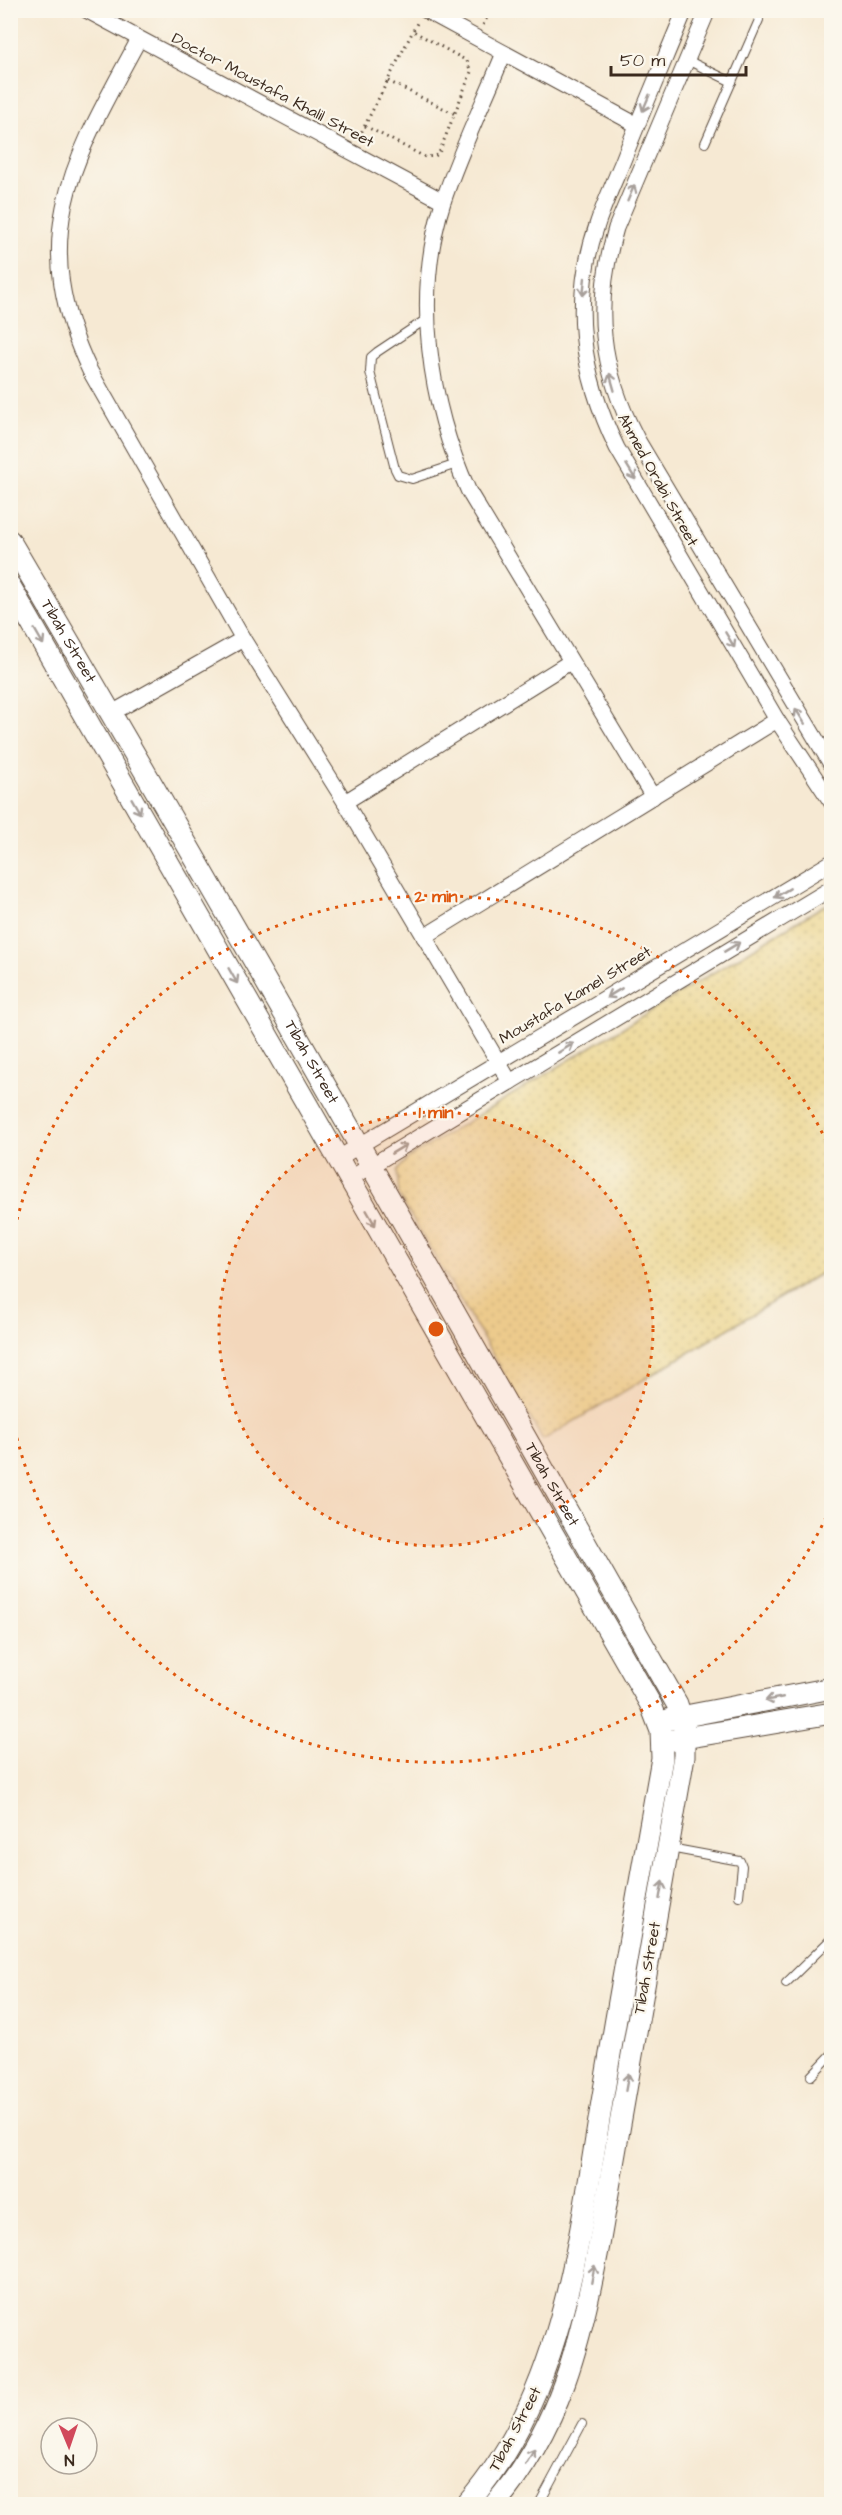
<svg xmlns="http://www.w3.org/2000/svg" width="842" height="2515" font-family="'Architects Daughter',sans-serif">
<defs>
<pattern id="sand-dots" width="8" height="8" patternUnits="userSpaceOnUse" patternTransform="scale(1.5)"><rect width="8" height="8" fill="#eeda9e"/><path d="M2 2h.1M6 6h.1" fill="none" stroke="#cdbb88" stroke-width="1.8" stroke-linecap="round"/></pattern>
</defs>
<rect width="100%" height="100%" fill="#fbf7ec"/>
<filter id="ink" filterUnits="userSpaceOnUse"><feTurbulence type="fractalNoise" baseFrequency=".0167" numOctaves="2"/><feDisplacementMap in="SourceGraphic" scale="12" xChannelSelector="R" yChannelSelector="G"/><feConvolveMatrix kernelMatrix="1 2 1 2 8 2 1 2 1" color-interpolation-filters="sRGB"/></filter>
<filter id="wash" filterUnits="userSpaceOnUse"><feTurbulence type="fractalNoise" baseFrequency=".008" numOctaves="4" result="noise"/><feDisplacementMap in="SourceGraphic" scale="24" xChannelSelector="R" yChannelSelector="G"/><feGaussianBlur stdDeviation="1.35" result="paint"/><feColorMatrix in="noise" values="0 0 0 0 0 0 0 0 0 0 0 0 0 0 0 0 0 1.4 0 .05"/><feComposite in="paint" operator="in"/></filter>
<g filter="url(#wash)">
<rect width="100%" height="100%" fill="#f6e9d3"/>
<path fill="url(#sand-dots)" stroke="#94825e" stroke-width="1.5" d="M831,904V1267L543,1440L399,1196L397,1171L408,1158L823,906Z"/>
</g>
<g filter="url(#ink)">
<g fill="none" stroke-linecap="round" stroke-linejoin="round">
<g stroke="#574739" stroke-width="10">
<g id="lane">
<path d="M687,60L732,82"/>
<path d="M705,143L759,20"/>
<path d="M428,318L377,352L371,357L370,372L395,469L398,475L412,479L457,464"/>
<path d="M670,1848L740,1861L742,1866L739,1896"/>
<path d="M786,1983L832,1938"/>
<path d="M811,2076L832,2054"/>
<path d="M539,2504L582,2424"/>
</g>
</g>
<g stroke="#574739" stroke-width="17">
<g id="street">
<path d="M86,10L443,201"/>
<path d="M425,10L637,125"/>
<path d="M685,10C664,61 642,112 622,163C614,182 605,202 598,222C570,301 581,374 617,448L777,720L832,803"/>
<path d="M708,10L616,228C593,306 600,368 637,439L832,766"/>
<path d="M139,39C74,159 25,235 90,371L243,639L345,802L510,1082"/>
<path d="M504,53C484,102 460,151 443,202C413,296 429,404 469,492L653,797"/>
<path d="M112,713L243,639"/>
<path d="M345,802L570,662"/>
<path d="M424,937L777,720"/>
<path d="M337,1159L832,862"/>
<path d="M349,1179L832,888"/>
</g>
</g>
<g stroke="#574739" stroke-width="23">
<g id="secondary">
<path id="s1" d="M10,541C237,926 456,1316 677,1704L684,1727V1756L599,2245C581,2341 560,2428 495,2504"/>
<path d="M10,586L651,1705L661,1731L662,1758C643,1866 623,1975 605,2084C580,2228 567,2390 467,2504"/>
<path d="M670,1719L832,1688"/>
<path d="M672,1740L832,1713"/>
</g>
</g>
<g stroke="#574739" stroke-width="3" stroke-dasharray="1.5 4.5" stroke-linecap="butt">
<path d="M483,25L491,10"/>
<path d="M388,81L455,114"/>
<path d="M365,126L425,157L435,156L439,153L471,72L467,61L413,31"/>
<path d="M359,137L417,23"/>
</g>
<use href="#lane" stroke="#fff" stroke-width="8"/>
<use href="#street" stroke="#fff" stroke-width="15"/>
<use href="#secondary" stroke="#fff" stroke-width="21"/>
</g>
<defs><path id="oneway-shaft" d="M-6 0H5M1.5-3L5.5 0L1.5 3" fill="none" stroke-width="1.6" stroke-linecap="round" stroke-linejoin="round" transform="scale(1.5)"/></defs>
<g stroke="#a79f9a">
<use href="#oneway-shaft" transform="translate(646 103) rotate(113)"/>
<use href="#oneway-shaft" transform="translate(631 193) rotate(-67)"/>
<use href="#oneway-shaft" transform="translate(584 287) rotate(96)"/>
<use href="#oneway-shaft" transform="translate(612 382) rotate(-106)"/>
<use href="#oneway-shaft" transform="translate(631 472) rotate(59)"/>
<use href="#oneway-shaft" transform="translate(39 637) rotate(60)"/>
<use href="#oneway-shaft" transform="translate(730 640) rotate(59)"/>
<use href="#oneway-shaft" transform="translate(800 716) rotate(-122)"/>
<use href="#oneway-shaft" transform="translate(136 806) rotate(60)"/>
<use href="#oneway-shaft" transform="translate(782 893) rotate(149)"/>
<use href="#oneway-shaft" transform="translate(732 947) rotate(-31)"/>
<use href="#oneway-shaft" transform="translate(233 976) rotate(60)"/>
<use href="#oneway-shaft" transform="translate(614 993) rotate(149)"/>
<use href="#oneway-shaft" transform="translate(566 1048) rotate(-31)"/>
<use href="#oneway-shaft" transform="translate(399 1149) rotate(-31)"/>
<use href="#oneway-shaft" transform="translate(371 1218) rotate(60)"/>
<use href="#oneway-shaft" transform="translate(774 1699) rotate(169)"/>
<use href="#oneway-shaft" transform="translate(661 1890) rotate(-80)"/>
<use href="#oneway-shaft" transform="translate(627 2082) rotate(-80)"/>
<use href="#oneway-shaft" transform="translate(593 2274) rotate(-79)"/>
<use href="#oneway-shaft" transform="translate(530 2457) rotate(-59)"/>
</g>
</g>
<circle cx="436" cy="1329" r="217" fill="#df570d" fill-opacity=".12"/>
<g fill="none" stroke="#df570d" stroke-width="3" stroke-dasharray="3 6">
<circle cx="436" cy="1329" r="217"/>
<path d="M830 1509A433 433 0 0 1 11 1412M11 1246A433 433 0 0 1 830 1149"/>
</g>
<g text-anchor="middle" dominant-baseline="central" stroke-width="4.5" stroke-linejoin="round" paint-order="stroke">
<g font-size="16" fill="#3b2a1e" stroke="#fbf7ec">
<text transform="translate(273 90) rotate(28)">Doctor Moustafa Khalil Street</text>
<text transform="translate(658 480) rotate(61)">Ahmed Orabi Street</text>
<text stroke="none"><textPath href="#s1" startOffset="116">Tibah Street</textPath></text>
<text transform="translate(575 995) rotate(-31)">Moustafa Kamel Street</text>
<text stroke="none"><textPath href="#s1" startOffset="602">Tibah Street</textPath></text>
<text stroke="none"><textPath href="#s1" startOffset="1088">Tibah Street</textPath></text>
<text transform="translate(647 1968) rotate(-80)">Tibah Street</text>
<text transform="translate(515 2429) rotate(-62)">Tibah Street</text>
</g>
</g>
<circle cx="436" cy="1329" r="9" fill="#df570d" stroke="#fbf7ec" stroke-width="3"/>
<g font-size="18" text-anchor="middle" font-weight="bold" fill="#df570d" stroke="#fbf7ec" stroke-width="4.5" stroke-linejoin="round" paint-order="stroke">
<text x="436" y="902">2 min</text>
<text x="436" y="1118">1 min</text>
</g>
<rect width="842" height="2515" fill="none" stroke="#fbf7ec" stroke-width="36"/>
<g transform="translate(69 2446) rotate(178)"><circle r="28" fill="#fbf7ec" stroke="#aea59a" stroke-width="1.5"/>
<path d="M0-4.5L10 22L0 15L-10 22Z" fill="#d1495b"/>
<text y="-9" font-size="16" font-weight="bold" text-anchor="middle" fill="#3b2a1e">N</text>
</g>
<path d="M611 66v9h135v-9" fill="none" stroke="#3b2a1e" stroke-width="3"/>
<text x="620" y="66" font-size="18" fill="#3b2a1e" stroke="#fbf7ec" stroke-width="4.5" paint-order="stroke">50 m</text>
</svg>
